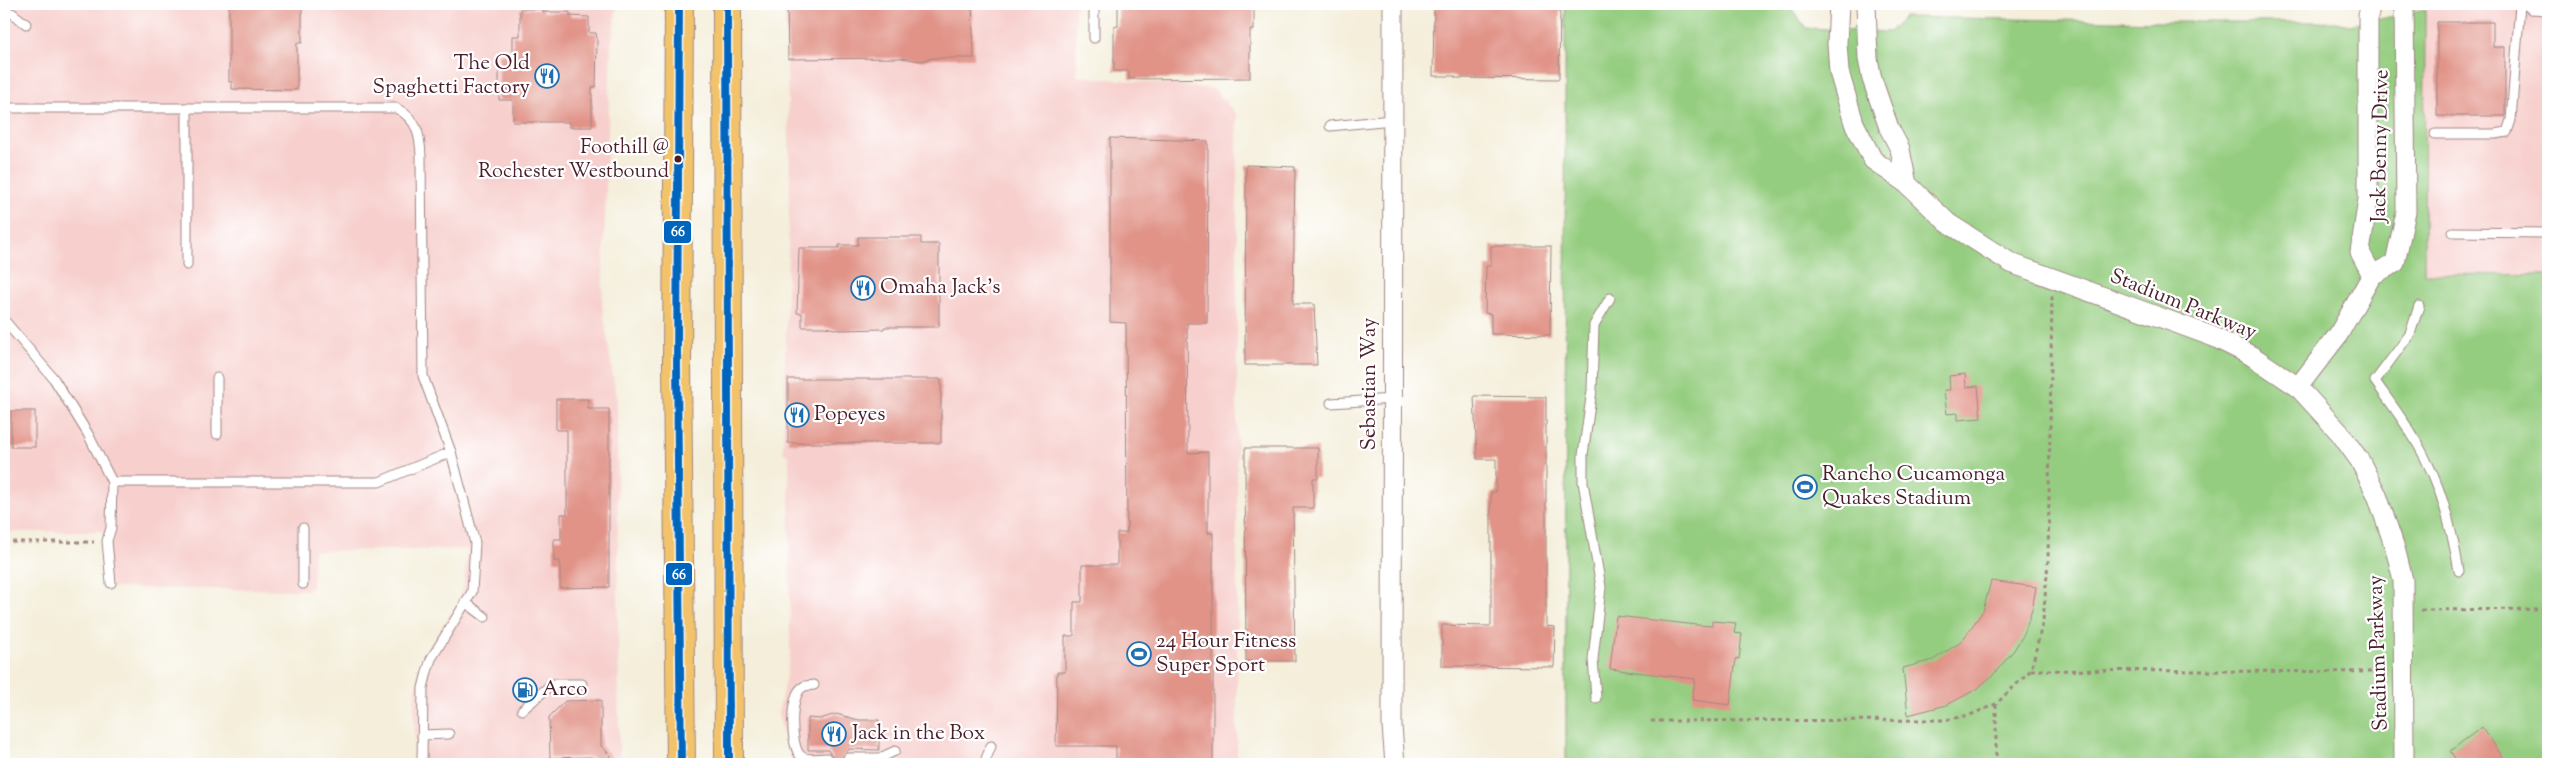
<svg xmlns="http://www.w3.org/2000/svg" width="2552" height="768" font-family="'Sorts Mill Goudy',serif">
<rect width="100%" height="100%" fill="#fff"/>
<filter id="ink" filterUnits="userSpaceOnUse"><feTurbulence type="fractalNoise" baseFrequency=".02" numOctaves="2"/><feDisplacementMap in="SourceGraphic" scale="10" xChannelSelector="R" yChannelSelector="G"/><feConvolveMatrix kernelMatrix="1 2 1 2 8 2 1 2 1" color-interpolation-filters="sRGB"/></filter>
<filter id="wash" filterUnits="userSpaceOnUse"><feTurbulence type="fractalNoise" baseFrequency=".0096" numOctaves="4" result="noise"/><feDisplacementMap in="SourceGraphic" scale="20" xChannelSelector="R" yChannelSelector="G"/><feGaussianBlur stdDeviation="1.12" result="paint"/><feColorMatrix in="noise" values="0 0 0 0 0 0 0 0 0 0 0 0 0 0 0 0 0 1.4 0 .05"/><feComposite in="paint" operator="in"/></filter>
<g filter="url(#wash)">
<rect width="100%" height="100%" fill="#f4eeda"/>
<g fill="#f7d0ce">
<path d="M4,4H615L617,6L611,44L602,304L617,402L619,764H415L414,703L418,671L432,643L459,602L463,587L468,549L314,551L312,587L308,590L110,588L105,580L103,531L4,532Z"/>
<path d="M785,4H1075L1077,76L1214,89L1237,115V764H792L778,715L790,655L789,456L783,452L790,172Z"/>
<path d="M2436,4H2548V275L2424,274L2425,10Z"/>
</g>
<path fill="#95cd80" stroke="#707656" d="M1661,4H1788L1806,28L1889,32L1904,17L2164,22H2336L2350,25L2425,10L2424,274L2548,275V764H1566L1565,6Z"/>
<g id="blocks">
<g fill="#e19387">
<path d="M229,4H292V6H302V43H297V90L232,89V82H229Z"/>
<path d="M787,4H972L974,58H933L921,61L901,58L788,59Z"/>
<path d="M1118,4H1254V30H1250V78L1129,79V71H1114V27L1118,26Z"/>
<path d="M1439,4L1560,5L1559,79L1455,78V76H1433L1434,10Z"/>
<path d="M520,9H543V12H570V16L589,17V33H596L597,40L596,87H592V127H569V122H513V100H499V54H513V36H520Z"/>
<path d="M2437,22H2493V47H2505V116H2437Z"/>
<path d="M1110,138L1208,141L1207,323H1187L1188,453L1208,452V533H1213V762H1116V746H1056L1057,672H1065V636H1074V602H1082V565H1117V533H1127L1126,323L1110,322Z"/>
<path d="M1246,165L1295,167L1293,304H1314L1317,365H1245Z"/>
<path d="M858,237H921V244H939V327H884V329L840,330L825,327H802V313H797L799,248H839V245H858Z"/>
<path d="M1491,246H1551L1550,335L1491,334V314L1485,313L1486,266H1491Z"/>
<path d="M1965,374L1966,387L1978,386L1981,418L1958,420V413L1947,414L1944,390H1950L1949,376Z"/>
<rect x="788" y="379" width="153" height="64"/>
<path d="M1474,396L1546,397V626L1555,627L1554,667L1442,666V625L1491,626V492H1496V459H1477Z"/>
<path d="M556,399H588V409H609V587L560,588V561H554V539H561V514H567V430H556Z"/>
<rect x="11" y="411" width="24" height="36"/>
<path d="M1245,448H1318V478H1313V508H1293L1295,661H1246Z"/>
<path d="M1991,581L2036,587L2032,610L2024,634L2014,650L1994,674L1977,689L1947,705L1908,715L1903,668L1933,660L1961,642L1983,611Z"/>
<path d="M1616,616L1697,625L1712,626V621L1736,623L1734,633L1742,634L1739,659L1736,658L1730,705L1692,700L1695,679L1610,669Z"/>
<path d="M601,700V746L611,756L603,764H599L592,757L550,758L549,717L565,701Z"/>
<path d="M836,714L859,720H879V750L849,749L842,758L843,762L848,764H827L833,758L828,750H808V718L820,719Z"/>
<path d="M2482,727L2508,764H2459L2450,751Z"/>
</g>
</g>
</g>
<g filter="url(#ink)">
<use href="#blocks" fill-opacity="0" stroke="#9f8682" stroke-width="1"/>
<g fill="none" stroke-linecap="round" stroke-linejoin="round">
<g stroke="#9f8682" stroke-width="11">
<g id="lane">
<path d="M2525,4L2531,9L2548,10"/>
<path d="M12,13L26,24"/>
<path d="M1094,38V4"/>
<path d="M4,108H396C417,119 420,134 421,156L423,376L451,452L475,543L472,592L431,659L427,672L423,688L422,764"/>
<path d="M1330,126L1392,120"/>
<path d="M2435,134H2496L2507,132L2511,120L2520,4"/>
<path d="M2453,232L2548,233"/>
<path d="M187,265V108"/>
<path d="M2419,306L2410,334L2375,381C2394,408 2414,434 2428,464C2444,496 2453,536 2459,571"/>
<path d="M4,320L54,379L88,434L112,482L111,528L107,541L111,583"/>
<path d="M217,378V434"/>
<path d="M1331,403L1393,399"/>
<path d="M112,482H379L451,452"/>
<path d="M303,528V584"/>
<path d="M465,602L485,617"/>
<path d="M814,685C811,686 805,685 803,687C789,694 790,748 801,756C807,761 819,758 827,758"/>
<path d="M1596,698L1593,659L1601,587L1583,482V455L1592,390L1594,325L1610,298"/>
<path d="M522,710L552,684H582"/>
<path d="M422,735L449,734"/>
<path d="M848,758H880L895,751"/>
<path d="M984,764L991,746"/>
</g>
</g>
<g stroke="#9f8682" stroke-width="21">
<g id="street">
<path d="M1393,4L1392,726L1395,764"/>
<path d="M1839,4L1837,43L1839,72L1854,123L1873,160L1907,184L1948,223L2011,263L2214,337L2252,356L2298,387L2340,433L2360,461L2377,495L2395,548L2403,580L2404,764"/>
<path d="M1866,4L1868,59L1872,79L1889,128L1900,149L1907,184"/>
<path d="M2372,275L2360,252L2368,199V15L2372,4"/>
<path d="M2298,387L2338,335L2372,275L2395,263L2406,212L2404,4"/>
</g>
</g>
<g stroke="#9f8682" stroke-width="30">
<g id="primary">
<path d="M679,4L677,363L681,764"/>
<path d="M727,4L729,764"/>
</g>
</g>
<g stroke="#9f8682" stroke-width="3" stroke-dasharray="4 4" stroke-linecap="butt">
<path d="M4,542H94"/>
<path d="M2421,610L2548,609"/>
<path d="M2031,670L2385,672"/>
<path d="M1996,704V764"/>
<path d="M1651,721L1945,720L1970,715L1996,704L2031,670L2043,621L2048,562L2052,296"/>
</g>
<use href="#lane" stroke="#fff" stroke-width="9"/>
<use href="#street" stroke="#fff" stroke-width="19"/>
<use href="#primary" stroke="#f2c36a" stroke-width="28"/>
<g stroke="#fff" stroke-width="11">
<g id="bus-1">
<path d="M679,4L677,363L681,764"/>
<path d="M727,4L729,764"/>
</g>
</g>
<use href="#bus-1" stroke="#0065bd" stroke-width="8"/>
</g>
</g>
<defs>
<g id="restaurant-ring" transform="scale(1.25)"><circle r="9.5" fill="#fff" stroke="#1f6fb2" stroke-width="1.5"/><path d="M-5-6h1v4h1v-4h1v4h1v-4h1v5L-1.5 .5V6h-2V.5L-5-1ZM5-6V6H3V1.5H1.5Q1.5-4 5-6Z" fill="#1f6fb2"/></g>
<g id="stadium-ring" transform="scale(1.25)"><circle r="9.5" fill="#fff" stroke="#1f6fb2" stroke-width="1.5"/><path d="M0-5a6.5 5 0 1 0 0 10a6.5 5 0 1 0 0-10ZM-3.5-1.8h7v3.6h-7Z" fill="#1f6fb2"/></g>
<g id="fuel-ring" transform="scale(1.25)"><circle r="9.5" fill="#fff" stroke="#1f6fb2" stroke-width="1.5"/><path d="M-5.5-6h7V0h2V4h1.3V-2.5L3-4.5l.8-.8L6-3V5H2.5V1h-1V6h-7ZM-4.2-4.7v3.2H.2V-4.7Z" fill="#1f6fb2"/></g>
</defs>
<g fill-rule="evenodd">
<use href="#restaurant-ring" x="547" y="76"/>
<use href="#restaurant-ring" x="863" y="288"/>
<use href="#restaurant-ring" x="797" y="415"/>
<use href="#stadium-ring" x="1805" y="487"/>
<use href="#stadium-ring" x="1139" y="654"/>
<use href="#fuel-ring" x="525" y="690"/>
<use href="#restaurant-ring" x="834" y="734"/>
</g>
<circle fill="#4a1f2b" stroke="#fff" stroke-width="2" cx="678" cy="159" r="4.5"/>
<g text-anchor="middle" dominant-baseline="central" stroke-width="4.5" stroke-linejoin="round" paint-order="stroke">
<g font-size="20" fill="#4a1f2b" stroke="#fff" text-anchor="end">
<text x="669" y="148">Foothill @<tspan x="669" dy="24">Rochester Westbound</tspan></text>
</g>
<g font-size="21" fill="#4a1f2b" stroke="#fff" text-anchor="start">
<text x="530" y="64" text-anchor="end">The Old<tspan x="530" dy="24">Spaghetti Factory</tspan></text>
<text x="880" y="288">Omaha Jack's</text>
<text x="814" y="415">Popeyes</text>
<text x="1822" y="475">Rancho Cucamonga<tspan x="1822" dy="24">Quakes Stadium</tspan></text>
<text x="1156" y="642">24 Hour Fitness<tspan x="1156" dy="24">Super Sport</tspan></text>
<text x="542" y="690">Arco</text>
<text x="852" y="734">Jack in the Box</text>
</g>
<g font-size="21" fill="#4a1f2b" stroke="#fff">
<text transform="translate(2381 146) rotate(-89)">Jack Benny Drive</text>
<text transform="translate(2183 305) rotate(22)">Stadium Parkway</text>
<text transform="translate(1370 384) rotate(-90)">Sebastian Way</text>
<text transform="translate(2379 653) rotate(-92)">Stadium Parkway</text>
</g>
</g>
<g stroke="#fff" stroke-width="2">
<rect x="663" y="220" width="29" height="24" rx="5" fill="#0065bd"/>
<rect x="665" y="562" width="28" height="24" rx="5" fill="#0065bd"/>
</g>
<g font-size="14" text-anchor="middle" font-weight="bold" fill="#fff">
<text x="678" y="236">66</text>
<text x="679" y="579">66</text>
</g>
<rect width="2552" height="768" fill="none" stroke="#fff" stroke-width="20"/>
</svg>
